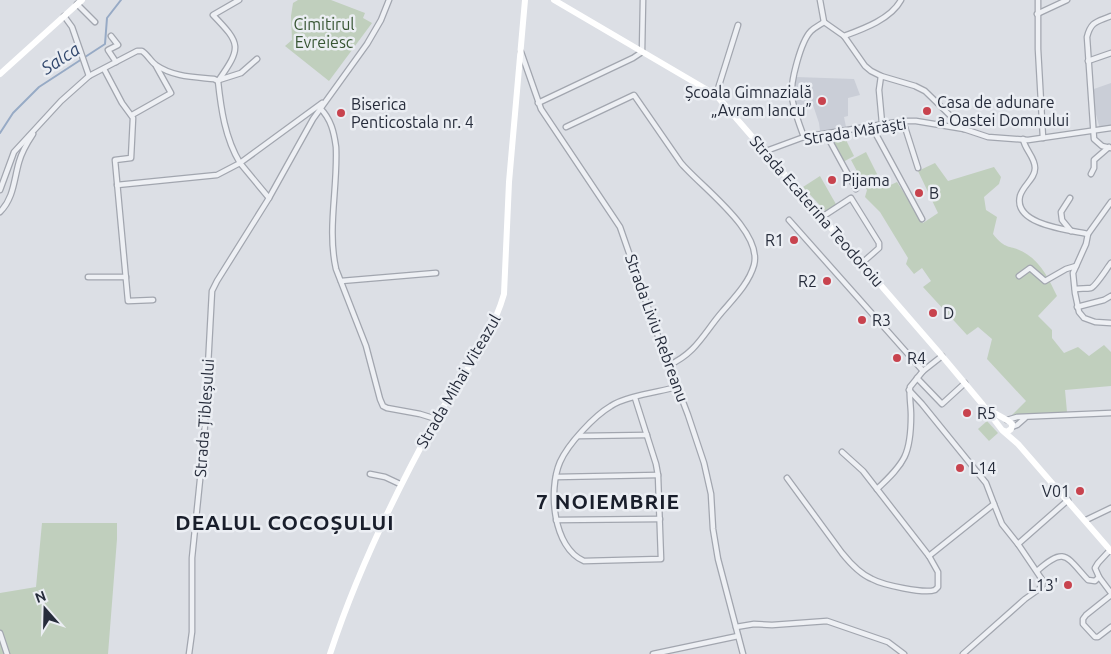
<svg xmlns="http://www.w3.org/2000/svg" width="1111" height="654" font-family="Ubuntu,sans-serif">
<rect width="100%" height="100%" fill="#dcdfe5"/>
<g fill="#caced7">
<path d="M796,77L854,79L860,95L848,98V116L844,117L846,127L820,131L819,123L813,105H796L794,91Z"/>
<path d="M1111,83V127L1100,129L1095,111L1092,112L1091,90Z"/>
</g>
<g fill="#c0cfbd">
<path d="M298,0H331L365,13L363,18L372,23L329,81L285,46L292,40L291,16L293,3Z"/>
<path d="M844,136L854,156L843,162L833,142Z"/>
<path d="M866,152L884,188L897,182L923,223L938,213L918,171L935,163L948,181L994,167L1001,177L999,184L984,197L986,210L997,217L993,234C1006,251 1010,244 1025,253C1042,263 1049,280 1057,296L1038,316L1052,330V338L1064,353L1078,347L1089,356L1104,345L1111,352V386L1065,390L1067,412L1012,415L1026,401L987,359L992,339L978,327L967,335L923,287L931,281L922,268L914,274L906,264L908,258L880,212L865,197L867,190L851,160Z"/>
<path d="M820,176L837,206L827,213L803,187Z"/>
<path d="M987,421L998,433L989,441L978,429Z"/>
<path d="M42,523H117V539L108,654H0V593L36,587Z"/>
</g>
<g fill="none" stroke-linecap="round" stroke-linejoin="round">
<path stroke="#97aac5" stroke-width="2" d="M0,133L13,113L39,87L105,44L107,18L121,0"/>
<g stroke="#a2a6af" stroke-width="7">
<g id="street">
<path d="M820,0L824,22"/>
<path d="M1038,0V49L1043,138"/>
<path d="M77,4L95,22"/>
<path d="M1037,14L1067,0"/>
<path d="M64,16L72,27L89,76"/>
<path d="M1111,16C1097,22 1091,21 1087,37L1094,139L1102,146L1111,148"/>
<path d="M824,22L844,36L865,66L871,71L881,76L915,86L925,91L964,129"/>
<path d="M111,36L118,45L108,50L116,62"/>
<path d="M844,36C863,29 891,19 901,0"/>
<path d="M521,52L541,109L620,227L658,336L688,415L704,463L711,494L713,529L718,559L743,654"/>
<path d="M1088,61L1111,53"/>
<path d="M104,69L122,103L133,118L131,158L115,160L128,301L153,300"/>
<path d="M881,76L879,90L882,123"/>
<path d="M219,80L241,73L257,59"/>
<path d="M218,81C242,47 241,44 213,15L239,0"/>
<path d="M716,95L738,25"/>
<path d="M538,103L633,58L642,52L643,0"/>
<path d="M320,108C331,119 334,132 336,147C338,187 327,229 336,269L366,346L380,399L383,406L387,408L420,414L436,419"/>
<path d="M132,115L171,93L156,66"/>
<path d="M903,121L918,168"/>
<path d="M871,125L922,219"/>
<path d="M566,127L634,95L681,163C700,186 763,231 754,265C749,283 734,298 722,312C704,333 696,353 669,365"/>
<path d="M826,134L856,189"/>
<path d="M804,137C799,124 794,111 792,97C790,82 801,41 811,31C815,27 820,25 824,22"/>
<path d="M1023,139C1025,150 1035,157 1035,168C1035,179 1023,185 1020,196C1013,225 1069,230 1088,234"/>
<path d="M766,151L804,137L903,121H916L964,129L988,137L1028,140L1111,128"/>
<path d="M1091,174L1094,168V160L1109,147"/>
<path d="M117,185L217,175L240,163C225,138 221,109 218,81"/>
<path d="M0,190L14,152L61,101L89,76L137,51H142C148,55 151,62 156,65C173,77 195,77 214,79L218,81"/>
<path d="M269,198L240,163L322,103"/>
<path d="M1070,198L1061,212L1062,220L1071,231"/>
<path d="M1111,202L1088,234L1086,244L1073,273L1075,293L1079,312L1084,318L1095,322L1111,323"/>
<path d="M0,212C14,198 14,179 19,162C22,151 27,143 33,134"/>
<path d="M822,217L851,198L879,243V248L862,263"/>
<path d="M789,220L923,371"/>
<path d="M1019,276L1030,268L1045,281L1066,269L1076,266"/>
<path d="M88,277H126"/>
<path d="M341,281L436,273"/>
<path d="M1075,289C1080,288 1086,289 1091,288C1096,286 1107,268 1111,263"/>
<path d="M1077,307L1104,300L1111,296"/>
<path d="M917,378L942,404L965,383"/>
<path d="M909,390L922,404L986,483L994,504L929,556"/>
<path d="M635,398L656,464L658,475L661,559L584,561C553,548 548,490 560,462C568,444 594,416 611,406C626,396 659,392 677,387"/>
<path d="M1007,420L1017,417L1111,413"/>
<path d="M1012,427L1017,425L1025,418"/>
<path d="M579,436L647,435"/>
<path d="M370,474L385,477L400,484"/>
<path d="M556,477L658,475"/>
<path d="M787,478L842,553C850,563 860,574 872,579C883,585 924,594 935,590L938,587V572L929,556L863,471L842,452"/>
<path d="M877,489C905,463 911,454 911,415C911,406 909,396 910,387L923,371L942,356"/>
<path d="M994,504L1002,524L1018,544"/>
<path d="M556,520L660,519"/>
<path d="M1086,520L1111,508"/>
<path d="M1037,571C1065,546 1066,556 1088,580L1095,581L1099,577L1111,593"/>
<path d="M1099,577L1095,568L1098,563L1110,550"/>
<path d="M1111,595L1086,615L1083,619V624L1095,637H1098L1111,627"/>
<path d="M736,627L754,624L772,625L827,621L888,642L904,654"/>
<path d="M0,633L7,654"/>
<path d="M189,654L192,632V558L204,441L212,291L217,281L269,198L313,119L367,44L381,20L389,0"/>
<path d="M653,654L738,636"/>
<path d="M963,654L1025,599L1042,587L1043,581L1018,544L1068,500"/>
</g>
</g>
<use href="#street" stroke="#eef0f4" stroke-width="4.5"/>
<g stroke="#fff" stroke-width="6">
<path d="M554,0L716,95L942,356L983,405L1002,430L1007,432L1011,429L1012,424C1009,420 993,413 986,408"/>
<path d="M0,74L82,0"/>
<path d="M1003,431L1018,444L1111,551"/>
<path d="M330,654C357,572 393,497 435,421C458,380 491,340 504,294L509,182L525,0"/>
</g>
</g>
<g fill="#c8434e" stroke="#ebeef3" stroke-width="2">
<circle cx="822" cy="101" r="5"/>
<circle cx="927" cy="111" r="5"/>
<circle cx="341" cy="113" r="5"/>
<circle cx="832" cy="180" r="5"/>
<circle cx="919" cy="193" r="5"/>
<circle cx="794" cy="240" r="5"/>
<circle cx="827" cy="281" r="5"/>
<circle cx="933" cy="313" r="5"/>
<circle cx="862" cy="320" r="5"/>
<circle cx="897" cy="358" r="5"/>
<circle cx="967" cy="413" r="5"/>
<circle cx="960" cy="468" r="5"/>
<circle cx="1080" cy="491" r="5"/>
<circle cx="1068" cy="585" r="5"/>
</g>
<g text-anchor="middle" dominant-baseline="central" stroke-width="5" stroke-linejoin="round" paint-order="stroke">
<g font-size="16" fill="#385634" stroke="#ebeef3">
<text x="324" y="24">Cimitirul<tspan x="324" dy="18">Evreiesc</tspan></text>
</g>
<g font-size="16" fill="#262c3b" stroke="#ebeef3" text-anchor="start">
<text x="812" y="92" text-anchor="end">Școala Gimnazială<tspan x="812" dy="18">„Avram Iancu”</tspan></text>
<text x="937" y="102">Casa de adunare<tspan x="937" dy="18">a Oastei Domnului</tspan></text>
<text x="351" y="104">Biserica<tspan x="351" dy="18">Penticostala nr. 4</tspan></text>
<text x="842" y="180">Pijama</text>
<text x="929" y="193">B</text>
<text x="784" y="240" text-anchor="end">R1</text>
<text x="817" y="281" text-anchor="end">R2</text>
<text x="943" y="313">D</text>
<text x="872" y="320">R3</text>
<text x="907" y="358">R4</text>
<text x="977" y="413">R5</text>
<text x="970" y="468">L14</text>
<text x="1070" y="491" text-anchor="end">V01</text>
<text x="1058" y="585" text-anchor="end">L13'</text>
</g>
<g font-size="16" fill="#262c3b" stroke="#ebeef3">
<text transform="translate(855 131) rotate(-9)">Strada Mărăști</text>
<text transform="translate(817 211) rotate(49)">Strada Ecaterina Teodoroiu</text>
<text transform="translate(657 328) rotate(70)">Strada Liviu Rebreanu</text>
<text transform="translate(458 381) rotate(-60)">Strada Mihai Viteazul</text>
<text transform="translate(204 418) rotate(-86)">Strada Țibleșului</text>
</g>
<g font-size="18" font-style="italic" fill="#32486d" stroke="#ebeef3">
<text transform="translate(60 58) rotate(-33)">Salca</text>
</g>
<g font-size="21" font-weight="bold" letter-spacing="1" fill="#191e2b" stroke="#ebeef3">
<text x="608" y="501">7 NOIEMBRIE</text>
<text x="285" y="522">DEALUL COCOȘULUI</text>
</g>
</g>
<g transform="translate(45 609) rotate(340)" stroke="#ebeef3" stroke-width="4" paint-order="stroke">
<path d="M0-4L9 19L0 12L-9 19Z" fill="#262c3b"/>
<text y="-8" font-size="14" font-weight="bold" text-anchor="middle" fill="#262c3b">N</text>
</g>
</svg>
